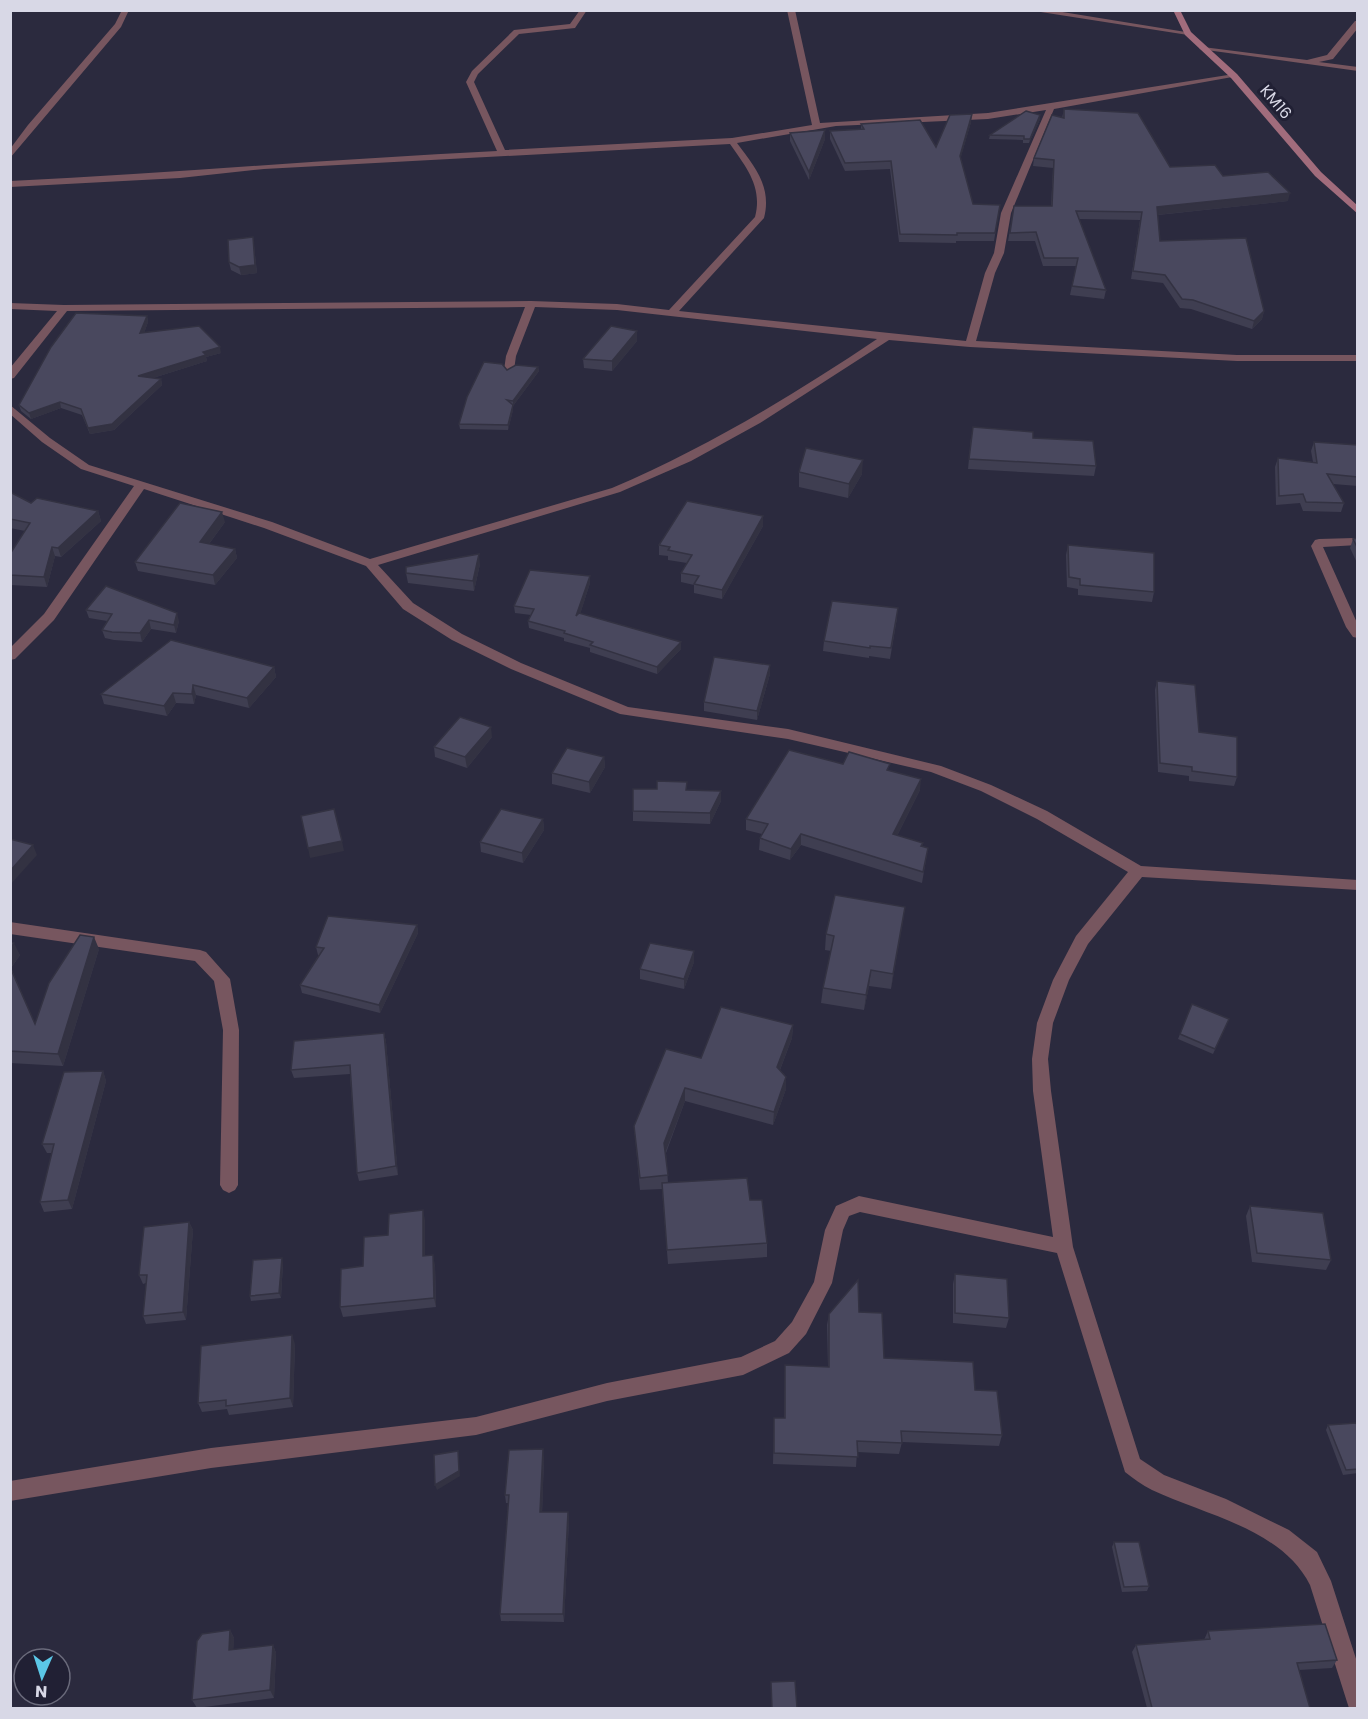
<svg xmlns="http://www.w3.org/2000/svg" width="1368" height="1719" font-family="Poppins,sans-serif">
<rect width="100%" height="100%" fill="#2b2a3e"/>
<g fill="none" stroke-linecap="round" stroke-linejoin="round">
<g fill="#77565f" fill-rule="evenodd">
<path d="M122,10H129L121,27L10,158V149L28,125L115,24Z"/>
<path d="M580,10H587L575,28L519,34L478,74L474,82L505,150L732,138L812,125L787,10H795L820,123L988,113L1234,74L1238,76L1054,109L1011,213L1004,253L995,273L976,341L1237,355H1358V361H1237L970,347L889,340L760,423L691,461L620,492L378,565L413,603L462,634L521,663L628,707L788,729L941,766L991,785L1047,811L1141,866L1358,880V890L1142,877L1088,944L1069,980L1053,1023L1048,1059L1051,1091L1073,1247L1140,1459L1164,1475L1226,1499L1289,1530L1317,1552L1331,1581L1358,1665V1708H1349L1347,1702L1310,1585C1282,1529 1205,1515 1152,1490C1142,1485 1133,1478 1125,1472L1057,1253L860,1212L849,1216L843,1230L832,1283L806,1334L789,1353L743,1375L607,1401L476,1435L211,1468L10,1501V1481L211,1448L476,1417L607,1383L741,1357L775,1341L792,1322L814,1282L825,1230L836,1206L859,1196L1053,1237L1033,1091L1032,1059L1037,1023L1053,980L1076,936L1128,872L1037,819L981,791L931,772L788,739L620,714L511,669L452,640L403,609L366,566L264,528L144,489L54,620L15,659L10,660V648L44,614L134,486L81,469L42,442L10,414V405L50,438L89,465L272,522L370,559L612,488C706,448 792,396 877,339L617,310L535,307L516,356L514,370L509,373L504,370L506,356L525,307L67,311L14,378L10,379V368L57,311L10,309V303L64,305L531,301L617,304L669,310L755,217C763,187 746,167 730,144L264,169L180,178L10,187V181C173,173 334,159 497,151L466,82L472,71L514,30L570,24ZM1046,110L1001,213L994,253L985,273L966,341L679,311L764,218C772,187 755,167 737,143L836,126L988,119Z"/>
<path d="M1028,10H1050L1192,33L1188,35Z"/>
<path d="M1355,21H1358V28L1333,59L1319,62L1358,67V71L1199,49L1203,47L1307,60L1327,55Z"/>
<path d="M1354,538L1358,539V545L1323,547L1358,625V638L1353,637L1346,627L1311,546L1315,540L1319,539Z"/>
<path d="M10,922L200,950L206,952L230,979L239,1030L238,1185L235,1190L229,1193L223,1190L220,1185L223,1030L214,981L195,961L10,934Z"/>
</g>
<path fill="#a16c7c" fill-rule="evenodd" d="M1173,10H1180L1191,32L1237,74L1321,172L1358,206V214L1315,176L1231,78L1185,35Z"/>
</g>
<g fill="#3f3e51">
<path d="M1064,109L1170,167L1223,176L1288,201L1158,215L1160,241L1264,311L1262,319L1252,329L1191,309L1180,308L1163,283L1131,279L1140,220L1079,219L1106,290L1104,299L1070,295L1076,266H1043L1035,241H1008L1014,206H1051L1053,168L1033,166L1034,158L1062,118Z"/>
<path d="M1040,115V119L1029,143H1023V140L989,139L990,135Z"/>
<path d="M971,122L960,159L973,204L1000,205L994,241H956V243L899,242L890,169L845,171L830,139V131L861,129V124L936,147Z"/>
<path d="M790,133L825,139L809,180L790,141Z"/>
<path d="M253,237L257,273L241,275L231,270L229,262Z"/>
<path d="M147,316L148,322L144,333L221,353L206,357L207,361L153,378L161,379L162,385L114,430L90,434L82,415L61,408L31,419L21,411L19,405Z"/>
<path d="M637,331V341L612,371L584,368L583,359Z"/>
<path d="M538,367L539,371L513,406V410L508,430L460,429L459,424L507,370Z"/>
<path d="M971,437L1033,438L1096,466L1094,476L968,469Z"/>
<path d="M1314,442L1358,445V486L1333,484L1344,503L1341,512L1303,511L1300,503L1276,505L1275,467L1278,458L1313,462L1311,451Z"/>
<path d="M799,472L862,474L848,498L799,487Z"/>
<path d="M10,492L31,503L98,511L101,521L61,557L55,556L47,587L10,585V554L25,531L10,528Z"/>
<path d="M763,516V526L722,599L694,593V585L681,582V573L687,563L668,560V556L659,555V545Z"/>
<path d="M225,522L209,544L235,549L237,558L215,585L138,571L135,562Z"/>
<path d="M1358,538V565L1350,548L1353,539Z"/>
<path d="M1068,545L1154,592L1152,602L1078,595V589L1067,587L1066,555Z"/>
<path d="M480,564L474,591L408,583L406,573Z"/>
<path d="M590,583L580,614L681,642V649L657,674L590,652V648L564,641V638L529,628L528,621L531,615L515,613L514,606Z"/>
<path d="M86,610L179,621L176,633L151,629L142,642L114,640L105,638L102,630L107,621L89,618Z"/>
<path d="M897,618L890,659L869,656V658L823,651L824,641Z"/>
<path d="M274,667L276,677L249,708L196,695L194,704L176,703L167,716L104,704L101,694Z"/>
<path d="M770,674L757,720L704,711V702Z"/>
<path d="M1157,681L1199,732L1237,777L1234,786L1189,781V776L1158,772L1155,690Z"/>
<path d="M492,737L467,768L435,757L434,747Z"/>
<path d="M604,757L605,767L590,793L552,784V773Z"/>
<path d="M843,764L889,770L920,790L897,836L923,843L922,846L928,848L922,883L801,845L790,860L759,850L760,838L762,834L746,830V819Z"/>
<path d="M687,790L721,791V801L710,824L633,821V811Z"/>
<path d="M543,819L544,830L523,863L481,852L480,842Z"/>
<path d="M905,907L891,989L869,986L864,1010L821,1003L823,988L831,951L825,950L826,934Z"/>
<path d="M417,925L418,933L380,1013L302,993L300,985L319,955H318L316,947Z"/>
<path d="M10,942L20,955L11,968L35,1024L99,949L63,1066L10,1063Z"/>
<path d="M694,962L684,989L640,979V969Z"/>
<path d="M1227,1024L1213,1054L1178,1039L1180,1034Z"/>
<path d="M793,1025L792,1038L780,1070L786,1077V1089L773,1125L685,1101L666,1153L668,1183L750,1200L767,1243V1257L668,1264L662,1189L640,1190L634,1126L701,1058Z"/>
<path d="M384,1033L386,1042L398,1175L359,1181L357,1173L350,1074L294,1078L291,1070Z"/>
<path d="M103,1071L106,1081L72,1209L44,1212L40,1202L52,1153H47L42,1144Z"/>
<path d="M1250,1206L1331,1260L1326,1270L1252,1262L1246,1216Z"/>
<path d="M425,1220V1256L435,1265L436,1307L343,1317L340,1307L388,1235Z"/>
<path d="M189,1222L193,1230L186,1320L146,1324L143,1316L146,1283L143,1284L139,1275Z"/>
<path d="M283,1263L281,1298L251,1301L250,1296Z"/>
<path d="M955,1274L1009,1318L1006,1328L953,1323V1284Z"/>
<path d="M859,1312L884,1358L975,1390L1002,1435L999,1446L902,1442L899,1454L857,1452L856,1467L773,1464L774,1418H784L785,1365L828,1367L827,1325L829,1314Z"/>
<path d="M295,1344L293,1407L229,1415L227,1409L202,1412L198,1403Z"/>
<path d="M1328,1425L1358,1427V1473L1343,1475L1326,1430Z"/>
<path d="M544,1457L542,1512H568L569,1520L564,1622L501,1621L500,1614L508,1503H506L505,1495Z"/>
<path d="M1114,1542L1149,1586L1147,1591L1122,1592L1112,1547Z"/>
<path d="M230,1630L234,1638L233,1650L273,1645L276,1653L274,1698L197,1708L192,1700Z"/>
<path d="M1208,1631L1337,1660L1332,1668L1299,1670L1310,1708H1147L1132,1652L1136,1645L1204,1640Z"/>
</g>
<g fill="#333242">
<path d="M972,114L971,122L959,164L960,156Z"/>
<path d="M1040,115V119L1029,143L1030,139Z"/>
<path d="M825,130V139L809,180V172Z"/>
<path d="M1290,193L1288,201L1156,215L1157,207Z"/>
<path d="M253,237L257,273L241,275L239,267Z"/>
<path d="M1264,311L1262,319L1252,329L1254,321Z"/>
<path d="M147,316L148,322L142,339L140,333Z"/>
<path d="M637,331V341L612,371V361Z"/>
<path d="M220,347L221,353L206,357L207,361L140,382L138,376L203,352Z"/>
<path d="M538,367L539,371L513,406V401Z"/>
<path d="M161,379L162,385L114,430L90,434L88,428Z"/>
<path d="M60,402L61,408L31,419L29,413Z"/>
<path d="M513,405V410L508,430V425Z"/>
<path d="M863,460L862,474L848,498L849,484Z"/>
<path d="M98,511L101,521L61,557L58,548Z"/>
<path d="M222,512L225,522L203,552L200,542Z"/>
<path d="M763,516V526L722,599V590Z"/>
<path d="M52,547L55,556L47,587L44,577Z"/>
<path d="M235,549L237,558L215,585L213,575Z"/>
<path d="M479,554L480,564L474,591L473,581Z"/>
<path d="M590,576V583L577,624L576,616Z"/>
<path d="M177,613L179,621L176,633L174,625Z"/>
<path d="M149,620L151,629L142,642L140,633Z"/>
<path d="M681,642V649L657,674V667Z"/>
<path d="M770,665V674L757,720V711Z"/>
<path d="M274,667L276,677L249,708L247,698Z"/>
<path d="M193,685L196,695L194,704L192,694Z"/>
<path d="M173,693L176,703L167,716L164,706Z"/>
<path d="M491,727L492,737L467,768L465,757Z"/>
<path d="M604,757L605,767L590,793L589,782Z"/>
<path d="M921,779L920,790L892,846L893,834Z"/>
<path d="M721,791V801L710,824V813Z"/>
<path d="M543,819L544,830L523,863L522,853Z"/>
<path d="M801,834V845L790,860L791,849Z"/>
<path d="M342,841L344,851L310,858L308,848Z"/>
<path d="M33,845L37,855L10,885V871Z"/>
<path d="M905,907L903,922L891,989L893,974Z"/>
<path d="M417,925L418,933L380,1013L379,1005Z"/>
<path d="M94,937L99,949L63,1066L58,1054Z"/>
<path d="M14,943L20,955L11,968L10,949Z"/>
<path d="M694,951V962L684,989V979Z"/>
<path d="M871,970L869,986L864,1010L866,995Z"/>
<path d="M793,1025L792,1038L776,1080L777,1067Z"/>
<path d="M384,1033L386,1042L398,1175L396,1166Z"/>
<path d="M103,1071L106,1081L72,1209L68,1200Z"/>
<path d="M786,1077V1089L773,1125L774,1112Z"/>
<path d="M685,1088V1101L664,1156V1143Z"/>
<path d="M423,1210L425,1220V1266L423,1256Z"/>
<path d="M189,1222L193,1230L186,1320L183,1312Z"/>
<path d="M433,1255L435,1265L436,1307L434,1298Z"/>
<path d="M282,1258L283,1263L281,1298L279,1293Z"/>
<path d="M292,1335L295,1344L293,1407L290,1398Z"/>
<path d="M543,1449L544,1457L542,1520L540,1512Z"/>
<path d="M458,1451L460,1476L437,1490L435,1485Z"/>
<path d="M568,1512L569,1520L564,1622L563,1614Z"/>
<path d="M230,1630L234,1638L233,1658L229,1650Z"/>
<path d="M273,1645L276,1653L274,1698L270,1690Z"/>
</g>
<g fill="#49485e" stroke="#333242" stroke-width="1.5">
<path d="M1064,109L1138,113L1170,167L1215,165L1223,176L1268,172L1290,193L1157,207L1160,241L1246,238L1264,311L1254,321L1193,300L1182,299L1165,275L1133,271L1142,212L1076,211L1106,290L1072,286L1078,258H1044L1036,232L1010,233L1014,206H1052L1054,160L1034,158L1052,115L1064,118Z"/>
<path d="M1026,111L1040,115L1030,139H1024V136L990,135Z"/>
<path d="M972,114L960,156L973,204L1000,205L995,233H957V235L900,234L891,161L845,163L830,131L864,129L861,124L920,120L936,147L950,115Z"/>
<path d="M825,130L809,172L790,133Z"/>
<path d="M253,237L255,265L239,267L229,262L228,240Z"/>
<path d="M76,313L147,316L140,333L199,326L220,347L203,352L206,355L138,376L161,379L112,424L88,428L81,409L60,402L29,413L19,405L51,347Z"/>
<path d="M611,326L637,331L612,361L583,359Z"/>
<path d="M484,362L502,364L507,370L516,365L538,367L513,401L507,400L513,405L508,425L459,424L467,397Z"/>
<path d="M973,427L1033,432V438L1093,441L1096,466L969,459Z"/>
<path d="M1314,442L1358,445V477L1327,474L1344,503L1306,502L1303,494L1279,496L1278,458L1317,463Z"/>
<path d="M806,448L863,460L849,484L799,472Z"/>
<path d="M10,492L31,503L37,498L98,511L58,548L52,547L44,577L10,575V554L30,523L10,519Z"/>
<path d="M687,501L763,516L722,590L694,584L699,576L681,573L692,555L668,550L670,547L659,545Z"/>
<path d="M180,503L222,512L200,542L235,549L213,575L135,562Z"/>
<path d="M1358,538V549L1353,539Z"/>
<path d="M1068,545L1154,553V592L1080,585V579L1069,577Z"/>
<path d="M479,554L473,581L406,573V567Z"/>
<path d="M530,570L590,576L576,616L579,613L681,642L657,667L590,645L593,642L564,633L565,631L528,621L534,609L514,606Z"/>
<path d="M106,586L177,613L174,625L149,620L140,633L112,632L102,630L112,614L86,610Z"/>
<path d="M832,601L898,608L891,648L870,646V648L824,641Z"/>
<path d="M171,640L274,667L247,698L193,685L192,694L173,693L164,706L101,694Z"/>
<path d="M714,657L770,665L757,711L704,702Z"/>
<path d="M1157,681L1195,685L1199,732L1237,737V777L1192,771V767L1160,763Z"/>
<path d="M460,717L491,727L465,757L434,747Z"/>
<path d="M567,748L604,757L589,782L552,773Z"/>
<path d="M789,750L843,764L849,752L890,764L887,770L921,779L893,834L923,843L921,846L928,848L923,872L801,834L791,849L760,838L768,824L746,819Z"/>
<path d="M657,781L687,782L686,790L721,791L710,813L633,811V789H657Z"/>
<path d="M334,809L342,841L308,848L301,816Z"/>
<path d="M501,809L543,819L522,853L480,842Z"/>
<path d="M10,839L33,845L10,871Z"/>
<path d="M835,895L905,907L893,974L871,970L866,995L823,988L834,936L826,934Z"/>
<path d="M328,916L417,925L379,1005L300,985L324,948L316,947Z"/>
<path d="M80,935L94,937L58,1054L10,1051V967L35,1024L49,983Z"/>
<path d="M10,942L14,943L10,949Z"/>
<path d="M650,943L694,951L684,979L640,969Z"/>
<path d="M1192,1004L1229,1019L1215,1049L1180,1034Z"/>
<path d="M721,1007L793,1025L777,1067L786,1077L774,1112L685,1088L664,1143L668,1175L640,1178L634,1126L666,1049L701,1058Z"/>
<path d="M384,1033L396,1166L357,1173L350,1065L291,1070L294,1041Z"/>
<path d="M103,1071L68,1200L40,1202L54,1144H42L64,1072Z"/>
<path d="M747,1178L750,1200H762L767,1243L667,1250L662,1183Z"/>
<path d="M1250,1206L1323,1213L1331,1260L1257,1253Z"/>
<path d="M423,1210V1256L433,1255L434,1298L340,1307L341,1269L363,1266L364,1237L388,1235L389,1214Z"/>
<path d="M189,1222L183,1312L143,1316L147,1275H139L144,1227Z"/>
<path d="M282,1258L279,1293L250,1296L253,1260Z"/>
<path d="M955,1274L1007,1279L1009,1318L955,1313Z"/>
<path d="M858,1280L859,1312L882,1313L884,1358L973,1362L975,1390L997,1391L1002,1435L901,1431L902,1443L857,1441L858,1457L774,1453V1418H785V1365L829,1367V1314Z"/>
<path d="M292,1335L290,1398L226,1406V1400L198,1403L201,1346Z"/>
<path d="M1356,1423L1358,1427V1469L1346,1470L1328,1425Z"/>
<path d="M543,1449L540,1512H568L563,1614H500L509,1495H505L509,1450Z"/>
<path d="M458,1451L459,1471L435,1485L434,1455Z"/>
<path d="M1114,1542H1139L1149,1586L1124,1587Z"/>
<path d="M1325,1624L1337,1660L1297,1663L1310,1708H1152L1136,1645L1210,1639L1208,1631Z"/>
<path d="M230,1630L229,1650L273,1645L270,1690L192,1700L197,1641L202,1634Z"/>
<path d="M795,1681L797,1708H772L771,1682Z"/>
</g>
<g text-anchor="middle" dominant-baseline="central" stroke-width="6" stroke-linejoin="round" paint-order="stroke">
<g font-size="16" fill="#d8d8e6" stroke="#212034">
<text transform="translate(1276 102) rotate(50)">KM16</text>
</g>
</g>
<rect width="1368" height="1719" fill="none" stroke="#d8d8e6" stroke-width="24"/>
<g transform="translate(42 1677) rotate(183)"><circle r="28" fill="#212034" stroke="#6a6a7b" stroke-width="1.5"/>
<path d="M0-4.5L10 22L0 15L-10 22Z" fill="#5bc7e7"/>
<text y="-9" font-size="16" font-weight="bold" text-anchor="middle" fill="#d8d8e6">N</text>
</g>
</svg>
